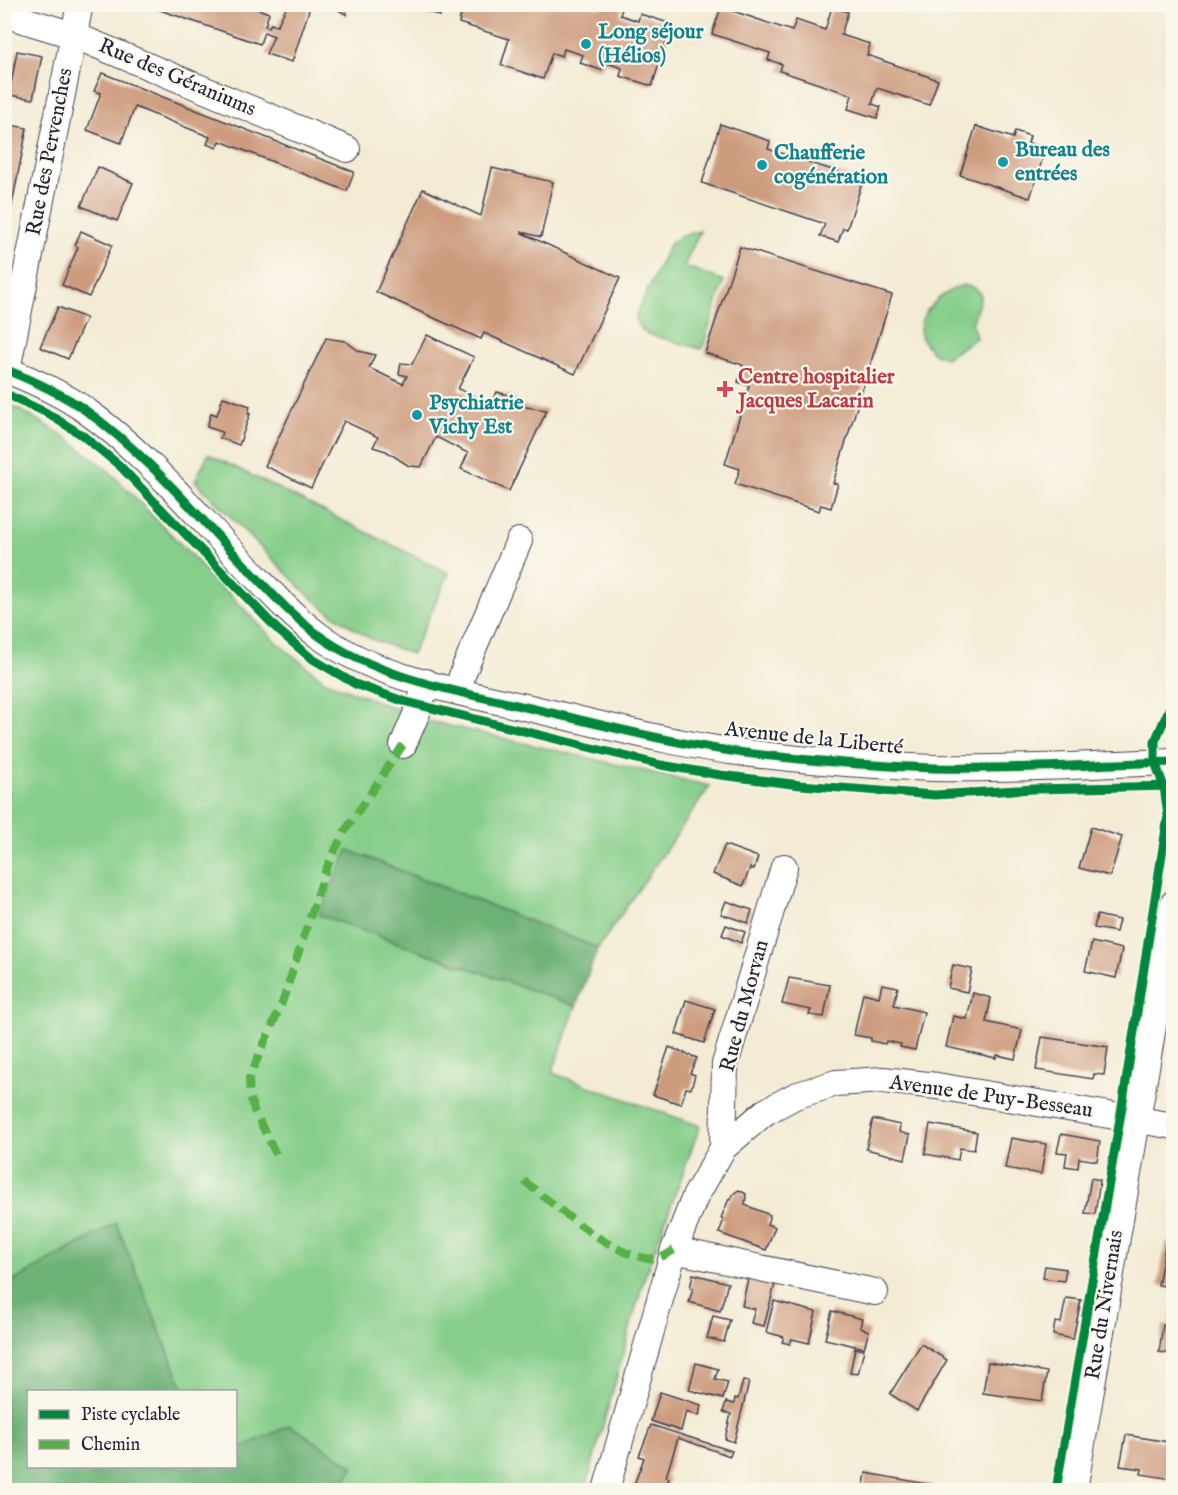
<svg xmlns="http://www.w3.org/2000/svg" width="1178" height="1495" font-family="'IM FELL English',serif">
<rect width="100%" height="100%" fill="#fbf7ec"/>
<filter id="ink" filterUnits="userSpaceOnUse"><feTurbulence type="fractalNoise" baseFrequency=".0167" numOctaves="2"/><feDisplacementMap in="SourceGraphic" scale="12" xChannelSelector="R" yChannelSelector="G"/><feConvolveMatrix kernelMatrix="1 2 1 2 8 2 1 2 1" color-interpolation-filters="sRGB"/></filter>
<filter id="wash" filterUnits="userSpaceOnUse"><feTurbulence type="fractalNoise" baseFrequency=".008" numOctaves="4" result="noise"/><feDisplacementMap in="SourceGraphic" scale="24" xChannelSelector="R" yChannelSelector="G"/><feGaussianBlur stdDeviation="1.35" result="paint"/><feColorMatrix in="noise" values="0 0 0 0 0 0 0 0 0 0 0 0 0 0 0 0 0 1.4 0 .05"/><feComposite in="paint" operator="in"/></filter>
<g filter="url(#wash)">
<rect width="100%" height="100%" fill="#f3ebd4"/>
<g fill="#86ce8a" stroke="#547862" stroke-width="1.5">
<path d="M700,231L684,266L724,281L702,349L647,334L638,326L636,315L669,245L681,236Z"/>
<path d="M964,285L976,289L981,296L972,324L976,338L946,358C937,356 933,353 927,346C905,322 941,291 964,285Z"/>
<path d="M4,404L18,409L63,435L110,472L277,643L325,681L428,721L710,786L598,948L348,850L319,915L576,1006L552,1073L700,1126L644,1279L585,1490H338L353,1466L290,1425L236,1450V1392L184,1391L116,1223L5,1286Z"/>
<path d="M208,454L449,573L412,654L369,638L329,612L305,592L195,481Z"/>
</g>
<g fill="#6cb176" stroke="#476a58" stroke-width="1.5">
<path d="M348,850L598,948L576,1006L319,915Z"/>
<path d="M116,1223L184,1391L28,1392V1466H236V1450L290,1425L354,1467L338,1490H5V1286Z"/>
</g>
<g id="blocks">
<g fill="#cd9c7f">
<path d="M243,4L269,13L265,26L269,27L271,24L277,26L286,8L276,4H311L292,62L266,54L274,36L264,32L260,44L145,5Z"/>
<path d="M328,4H344L347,15Z"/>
<path d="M406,4H587L598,8L600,4H610L622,9L620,15L638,21L640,14L672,24L652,86L620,76L622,68L604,62L601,70L580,63L583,55L564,49L562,56L552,53L543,79L501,65L509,39L459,23L461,15L442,9L440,16Z"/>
<path d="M721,7L792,31L796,20L825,30L832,7L848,12L841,35L870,44L867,55L938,80L929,105L877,88L872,104L881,107L877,118L848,109L852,95L780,71L782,64L768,60L770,53L712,34Z"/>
<path d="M17,51L42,56L33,99L9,95Z"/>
<path d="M102,73L354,172L347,191L220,141L217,148L207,144L210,137L135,107L121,143L87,130L101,93L94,91Z"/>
<path d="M4,124L27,128L6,235H4Z"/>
<path d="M720,124L770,141L768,149L863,180L847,229L843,228L838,242L820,236L825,224L702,183Z"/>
<path d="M976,126L1013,138L1015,131L1030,136L1028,143L1046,148L1030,198L960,175Z"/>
<path d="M98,167L133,183L117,221L81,206Z"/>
<path d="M492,168L553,182L541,237L522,232V233L620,278L575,374L484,333L481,339L376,292L423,189L481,216Z"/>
<path d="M81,231L112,245L89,297L62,285L78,247L75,245Z"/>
<path d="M740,247L892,295L833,483L838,484L831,508L821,505L819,511L735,484L740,469L725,464L749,386L738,382L743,365L705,353Z"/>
<path d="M58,307L86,318L68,359L40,347Z"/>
<path d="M427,335L474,357L458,389L491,404L497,392L511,396L526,407L547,410L509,491L461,469L468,453L436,437L421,467L409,466L386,451L373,447L378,437L344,421L311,488L265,466L326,338L345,341L359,351L375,355L369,368L403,384L407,376L399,374L401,363L412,364Z"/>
<path d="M223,397L250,406L248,414H250L239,445L220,438L222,432L207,427L211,413L217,415Z"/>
<path d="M1091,827L1122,837L1110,876L1079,868Z"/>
<path d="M725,845L758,857L754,869L750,868L743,886L713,874Z"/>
<path d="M726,901L752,910L748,923L721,914Z"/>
<path d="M1097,915L1119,920L1116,932L1094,928Z"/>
<path d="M726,925L745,932L741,943L722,935Z"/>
<path d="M1092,942L1122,949L1116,978L1085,971Z"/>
<path d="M953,965L972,969L967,992L948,988Z"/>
<path d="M789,978L830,985L824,1017L809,1015L811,1010L782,1004Z"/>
<path d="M882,984L898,987L894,1005L924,1012L915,1050L900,1047L901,1044L886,1041L885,1044L871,1041V1038L854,1035L863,993L879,997Z"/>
<path d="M973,993L991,998L986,1022L1022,1030L1015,1059L997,1055L996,1058L946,1047L953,1016L967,1019Z"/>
<path d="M686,1000L715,1009L704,1043L676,1034Z"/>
<path d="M1042,1037L1108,1047L1104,1075L1094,1074L1093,1079L1036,1070Z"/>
<path d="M669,1047L697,1058L690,1073L695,1075L691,1089L686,1088L681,1104L653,1095Z"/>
<path d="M873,1119L900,1125L899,1132L910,1135L905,1159L866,1149Z"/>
<path d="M930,1124L977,1132L974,1150L960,1148L958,1160L925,1154Z"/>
<path d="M1061,1134L1100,1141L1097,1161L1079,1158L1078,1168L1065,1166L1067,1153L1057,1152Z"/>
<path d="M1011,1138L1046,1144L1041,1174L1005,1168Z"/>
<path d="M1091,1178L1100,1180L1095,1214L1085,1213Z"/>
<path d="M739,1190L746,1194L745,1205L770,1215L767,1224L775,1227L766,1250L719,1233L724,1219L721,1218L729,1199L731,1200L733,1194Z"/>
<path d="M1166,1242L1174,1243V1288L1158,1285Z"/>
<path d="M1045,1266L1066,1269L1064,1281L1043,1278Z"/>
<path d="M693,1274L728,1283L720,1311L689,1302L693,1288H690Z"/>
<path d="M749,1274L776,1280L764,1326L751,1323L755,1309L742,1306Z"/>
<path d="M1066,1298L1081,1300L1073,1339L1053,1335L1055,1322L1061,1323Z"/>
<path d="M774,1301L816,1312L809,1343L792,1339L790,1344L782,1342L784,1337L766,1332Z"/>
<path d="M1172,1306H1174V1354L1159,1352L1163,1325L1169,1326Z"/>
<path d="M832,1311L862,1319L860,1328L869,1331L864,1348L825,1339Z"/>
<path d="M713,1316L730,1320L724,1342L707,1338Z"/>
<path d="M921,1344L947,1360L917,1411L890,1394Z"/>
<path d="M855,1348L864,1350L858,1374L850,1373Z"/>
<path d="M988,1362L1047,1372L1042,1401L983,1393Z"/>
<path d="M696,1363L718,1369L715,1379L728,1382L723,1399L689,1390Z"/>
<path d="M743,1381L749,1382L734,1442L725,1439L731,1414L723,1412L726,1402L734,1404L735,1398L738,1399Z"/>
<path d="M660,1392L701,1405L699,1416L686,1411L681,1431L651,1421Z"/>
<path d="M651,1425L732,1451L730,1456L678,1438L666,1477L669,1478L666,1487L662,1486L661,1490H632L644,1458L639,1456Z"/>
<path d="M1126,1435L1174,1443L1172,1479L1141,1474L1142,1469L1120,1466Z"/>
<path d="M866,1473L933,1485L932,1490H863Z"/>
</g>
</g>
</g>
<g filter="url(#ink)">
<use href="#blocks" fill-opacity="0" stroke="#414052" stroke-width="1.5"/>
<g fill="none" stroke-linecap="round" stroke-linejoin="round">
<g stroke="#414052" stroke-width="28">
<g id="minor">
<path d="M4,14L73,35L347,149"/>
<path d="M4,369C32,380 61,393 85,410C143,451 190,507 239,559C264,585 288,613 318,635C377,678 455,691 525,707C600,724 675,745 753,754C813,761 873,766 934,768C1014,770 1094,764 1174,762"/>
<path d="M7,370L80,4"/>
<path d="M457,691L464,670L519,541"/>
<path d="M403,745L420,705L426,682"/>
<path d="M723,1148L725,1064L784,867"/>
<path d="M674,1250L875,1292"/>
<path d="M606,1490L674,1250L695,1197L723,1148L765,1112L795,1096L836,1083L883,1080L937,1086L1174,1126"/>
<path d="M1074,1490L1174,903"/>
</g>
</g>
<use href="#minor" stroke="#fff" stroke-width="26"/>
<g stroke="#55b146" stroke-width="8" stroke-dasharray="15 8" stroke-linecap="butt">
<path d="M276,1154L254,1110L250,1097L249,1078L282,1003L326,869L343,834L403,745"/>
<path d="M524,1181C553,1203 619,1264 657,1258C663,1257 669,1253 674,1250"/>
</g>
<g stroke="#fbf7ec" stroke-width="13">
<g id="cycleway">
<path d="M4,369C32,380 61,393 85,410C143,451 190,507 239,559C264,585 288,613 318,635C377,678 455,691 525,707C600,724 675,745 753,754C813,761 873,766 934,768C1014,770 1094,764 1174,762"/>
<path d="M4,393L45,412L82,435L119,465L278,630L311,658L355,684L403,701L661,765L720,775L800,785L935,795L1034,789L1174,786"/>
<path d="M1056,1490L1122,1107L1168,816L1164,787L1155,762V741L1174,698"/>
</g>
</g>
<use href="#cycleway" stroke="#00873e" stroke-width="9"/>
</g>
</g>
<g fill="#0f9aa8" stroke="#fbf7ec" stroke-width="2">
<circle cx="586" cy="44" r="6"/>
<circle cx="1003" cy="162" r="6"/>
<circle cx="762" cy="165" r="6"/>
<circle cx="417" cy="415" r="6"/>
</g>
<path fill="#e0444e" stroke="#fbf7ec" stroke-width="2" d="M722 380h6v6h6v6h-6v6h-6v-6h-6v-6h6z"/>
<g text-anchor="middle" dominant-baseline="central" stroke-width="4.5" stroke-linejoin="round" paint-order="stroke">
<g font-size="21" font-weight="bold" fill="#0d838f" stroke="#fbf7ec" text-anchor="start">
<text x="598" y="32">Long séjour<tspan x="598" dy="24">(Hélios)</tspan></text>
<text x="1015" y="150">Bureau des<tspan x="1015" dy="24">entrées</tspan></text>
<text x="774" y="153">Chaufferie<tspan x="774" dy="24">cogénération</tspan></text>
<text x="429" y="403">Psychiatrie<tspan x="429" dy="24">Vichy Est</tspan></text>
</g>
<g font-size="21" fill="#22223b" stroke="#fbf7ec">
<text transform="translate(177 78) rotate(23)">Rue des Géraniums</text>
<text transform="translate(50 152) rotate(-79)">Rue des Pervenches</text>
<text transform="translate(814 739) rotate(6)">Avenue de la Liberté</text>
<text transform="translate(745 1006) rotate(-75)">Rue du Morvan</text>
<text transform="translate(991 1097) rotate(8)">Avenue de Puy-Besseau</text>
<text transform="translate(1105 1305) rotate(-81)">Rue du Nivernais</text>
</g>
<g font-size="21" font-weight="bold" fill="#be3a42" stroke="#fbf7ec" text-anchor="start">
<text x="738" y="377">Centre hospitalier<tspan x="738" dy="24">Jacques Lacarin</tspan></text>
</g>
</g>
<rect width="1178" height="1495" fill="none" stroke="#fbf7ec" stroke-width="24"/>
<rect x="27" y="1390" width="210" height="78" fill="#fbf7ec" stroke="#a4a2a5" stroke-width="1.5"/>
<rect x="39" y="1410" width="30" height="9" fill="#00873e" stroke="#a4a2a5" stroke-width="1.5"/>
<text x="81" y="1420" font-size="18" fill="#22223b">Piste cyclable</text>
<rect x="39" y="1440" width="30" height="9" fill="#55b146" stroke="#a4a2a5" stroke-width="1.5"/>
<text x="81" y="1450" font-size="18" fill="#22223b">Chemin</text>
</svg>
